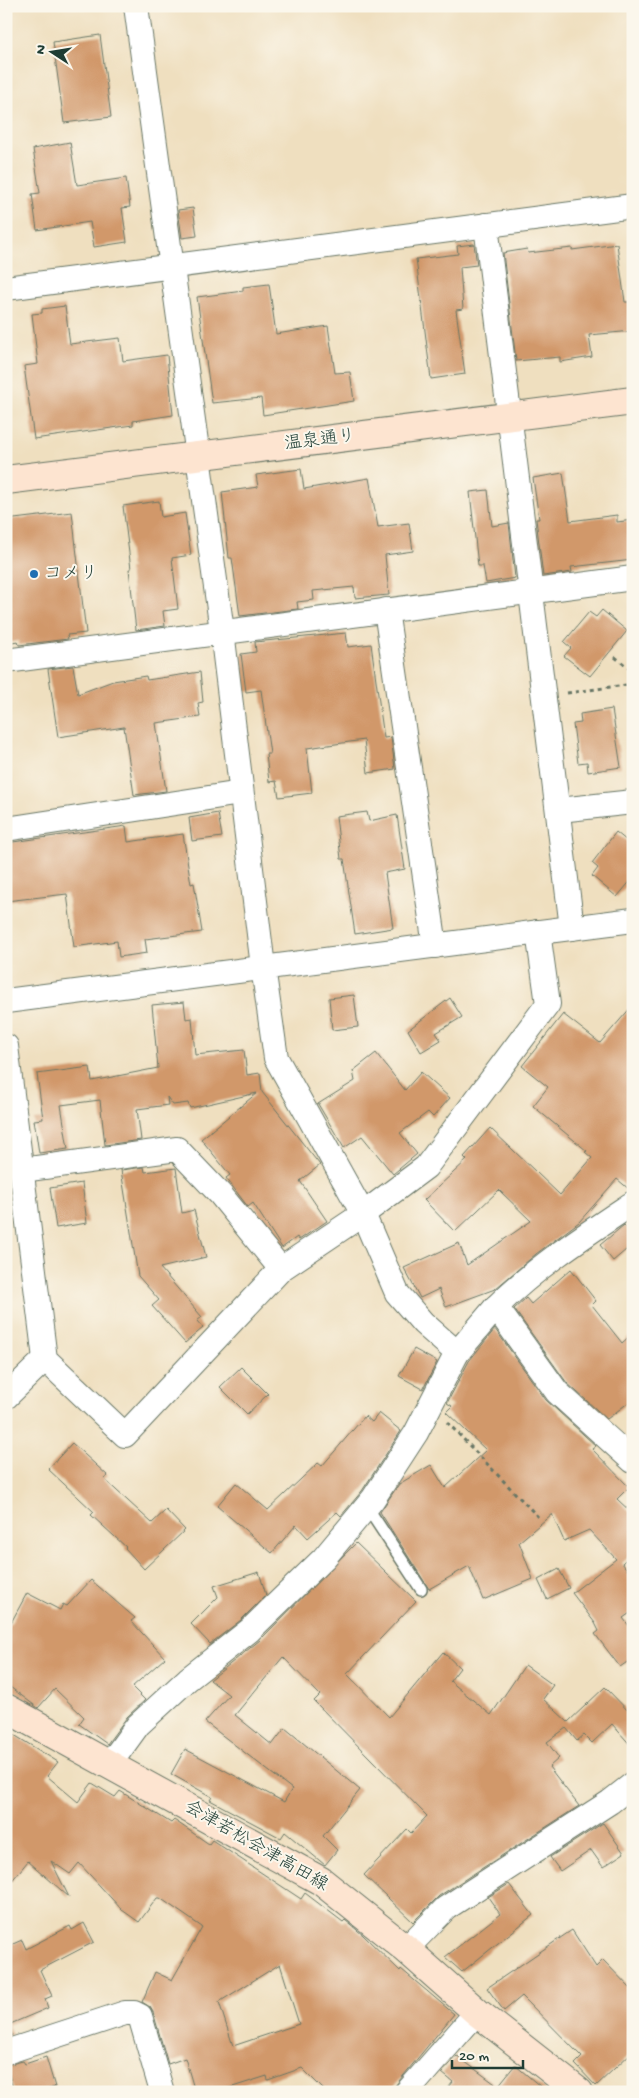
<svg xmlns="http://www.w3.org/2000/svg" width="639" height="2098" font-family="'Gochi Hand','Klee One',sans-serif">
<rect width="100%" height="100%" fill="#fbf7ec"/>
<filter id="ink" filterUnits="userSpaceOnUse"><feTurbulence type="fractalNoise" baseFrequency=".02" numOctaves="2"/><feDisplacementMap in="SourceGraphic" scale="10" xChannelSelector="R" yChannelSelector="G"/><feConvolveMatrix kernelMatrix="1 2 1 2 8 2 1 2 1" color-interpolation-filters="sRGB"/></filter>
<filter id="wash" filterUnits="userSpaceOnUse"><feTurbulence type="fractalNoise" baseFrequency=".0096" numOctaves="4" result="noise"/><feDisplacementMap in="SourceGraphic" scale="20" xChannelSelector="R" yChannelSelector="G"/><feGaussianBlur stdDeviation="1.12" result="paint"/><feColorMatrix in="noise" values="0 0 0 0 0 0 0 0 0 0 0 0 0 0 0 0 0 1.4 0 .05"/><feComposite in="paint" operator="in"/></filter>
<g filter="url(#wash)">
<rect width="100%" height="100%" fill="#efdfbf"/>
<g id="blocks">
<g fill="#d1986a" fill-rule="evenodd">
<path d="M100,35L111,117L64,123L53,42Z"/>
<path d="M70,142L77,185L126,178L130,207L122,208L127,242L94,247L90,222L37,230L32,194L40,193L33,149Z"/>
<path d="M193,208L197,236L182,238L178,210Z"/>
<path d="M474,244L477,265L460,267L463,309L456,310L465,374L431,379L416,259L458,254L457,246Z"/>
<path d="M617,244L625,302H631L633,331L589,335L592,357L560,362V357L516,361L503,253L527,249L528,253L572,248V250Z"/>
<path d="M269,284L276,334L328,326L335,373L350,372L354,401L263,415L261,398L212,403L197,297L243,291V287Z"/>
<path d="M65,306L70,344L120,338L123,361L167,355L173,415L133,421V425L34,439L24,366L38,364L32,314L42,313V309Z"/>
<path d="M301,469L304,489L369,478L378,527L409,523L413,551L385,555L389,595L355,598L354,587L313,591L314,600L297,602L298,609L240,616L232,558H229L222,492L258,487L256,475Z"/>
<path d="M563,473L570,521L617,515V522L633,520V560L571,567L572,572L543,576L536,519H539L533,478Z"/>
<path d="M488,490L492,526L509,523L515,578L486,583L483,566H478L470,492Z"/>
<path d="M159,501L161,517L185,513L191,555L172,558L178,609L163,611L165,626L136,630L129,569H131L123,506Z"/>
<path d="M72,512L86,633L67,635L68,639L19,645L18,641L6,643V520Z"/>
<path d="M602,610L627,631L590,676L564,656L571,648L564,642L589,612L596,617Z"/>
<path d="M346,633L348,647L371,644L384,738L391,737L395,769L368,773L364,740L307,748L312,793L279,797L276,781L269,782L266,754H270L261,690L246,692L241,654L256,652L255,642Z"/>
<path d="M73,666L78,694L113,681L146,676L147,680L200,672L203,702L198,703L200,717L156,723L166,791L134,795L124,727L58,737L48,669Z"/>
<path d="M612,709L621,767L588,772L587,762L578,763L573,724L581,723L580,714Z"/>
<path d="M367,812L369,821L397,815L405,869L385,873L393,928L355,934L344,859H341L336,816Z"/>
<path d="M218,813L222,837L192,841L189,818Z"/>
<path d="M126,826L128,842L183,834L191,884L194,883L202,932L145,939L147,953L119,957L117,941L74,947L67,894L6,901V843Z"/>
<path d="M616,832L633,846V878L617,897L592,876L598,868L592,863Z"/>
<path d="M354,995L358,1027L332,1030L329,998Z"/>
<path d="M450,998L462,1017L436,1033L441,1040L421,1052L408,1030Z"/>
<path d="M184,1002L186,1019L192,1018L195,1055L244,1050L247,1075L260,1073L262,1092L320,1165L300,1181L327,1221L299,1240L297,1237L282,1248L253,1203L248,1207L226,1178L230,1175L201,1139L257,1093L190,1108L188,1103L173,1105L167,1097L168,1105L137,1109L141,1140L105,1145L100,1100L61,1105L68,1149L39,1153L34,1120L43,1119L37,1074L90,1067L92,1081L158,1068L152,1005Z"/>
<path d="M633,1005V1189L630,1190L617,1179L579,1222L536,1254L495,1289L446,1307L439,1289L420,1298L404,1268L459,1243L467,1265L531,1221L499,1190L455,1232L424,1200L467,1160L464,1157L490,1128L560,1195L592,1158L585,1152L587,1151L533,1106L548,1087L522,1066L563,1014L600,1043Z"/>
<path d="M376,1053L405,1090L421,1072L450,1098L433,1117L428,1112L400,1133L417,1154L393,1174L362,1136L344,1148L318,1104L355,1081L353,1071Z"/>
<path d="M144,1167L145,1172L176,1168L182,1213L194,1210L206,1257L160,1268L202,1317L197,1321L203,1328L185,1343L152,1306L159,1300L138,1276L121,1170Z"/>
<path d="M82,1183L87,1223L56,1228L50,1188Z"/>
<path d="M624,1225L633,1235V1244L613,1261L600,1245Z"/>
<path d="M571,1269L596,1301L592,1305L622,1343L633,1333V1399L607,1419L567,1383L514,1309L526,1298L531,1304Z"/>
<path d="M495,1329L546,1400L596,1446L592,1449L629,1487L617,1499L633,1514V1553L622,1563L633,1577V1611L623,1618L633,1631V1658L620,1667L595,1634L599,1631L595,1623L572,1593L616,1559L589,1530L564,1541L552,1514L519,1542L533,1579L483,1600L469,1566L429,1589L380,1512L399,1484L431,1465L445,1488L486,1450L446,1412L452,1406L447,1403L469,1361Z"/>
<path d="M414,1349L437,1362L423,1389L399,1376Z"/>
<path d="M241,1367L268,1394L247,1414L220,1387Z"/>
<path d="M379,1413L401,1431L362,1491L341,1516L337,1512L308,1538L296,1525L272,1553L217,1506L236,1483L268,1510L318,1463L322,1466L365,1416L372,1422Z"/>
<path d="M72,1443L108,1476L104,1479L152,1523L166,1510L185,1530L144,1569L125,1548L126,1547L91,1515L94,1512L48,1469Z"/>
<path d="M356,1543L416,1601L347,1674L389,1717L443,1652L460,1668L450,1681L491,1715L525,1665L553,1685L543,1699L568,1722L605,1687L633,1716V1748L612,1724L592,1743L584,1735L577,1741L566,1728L547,1742L559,1758L549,1767L579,1806L439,1896L413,1922L364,1875L407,1829L411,1833L427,1816L314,1701L320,1695L283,1657L235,1715L272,1745L285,1728L360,1790L323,1836L337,1850L325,1865L285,1832L281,1838L210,1800L212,1797L171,1774L185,1749L284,1802L292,1789L205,1722L229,1695L210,1680L260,1640Z"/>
<path d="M559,1569L569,1588L547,1599L538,1580Z"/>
<path d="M259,1572L266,1595L241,1620L210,1644L191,1624L218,1597L214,1586Z"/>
<path d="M91,1580L135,1618L131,1621L165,1658L132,1687L145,1700L127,1717L107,1744L79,1724L84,1717L55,1689L38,1708L6,1684V1632L27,1593L60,1610L63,1604L67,1606Z"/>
<path d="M6,1730L58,1762L47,1776L78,1802L92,1783L115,1797L120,1791L171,1823L174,1820L209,1844L212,1840L301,1899L305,1893L343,1922L345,1920L363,1935L400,1971L401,1969L454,2014L390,2092H326L302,2068L268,2080L267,2076L217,2092H195L185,2058L168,2064L153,2012L150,2007L142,2002L155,1972L172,1980L202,1927L160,1898H157L139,1922L122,1910L79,1863L70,1874L51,1861L69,1897L28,1861L6,1888ZM280,1964L299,2024L233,2046L219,2002Z"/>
<path d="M603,1823L624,1853L603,1867L591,1850L560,1871L550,1857Z"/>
<path d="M509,1884L533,1915L462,1972L445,1957L500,1914L488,1897Z"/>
<path d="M84,1923L94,1942L40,1970L52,1996L45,1999L48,2008L8,2025L12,2035L6,2037V1947L22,1940L26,1949L70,1926L72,1930Z"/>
<path d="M572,1930L596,1967L603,1960L633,1991V2051L596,2086L575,2064L582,2057L522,1996L504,2011L487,1988Z"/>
<path d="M457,2056L498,2086L515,2065L547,2092H445L453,2082L442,2073Z"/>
<path d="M46,2057L55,2087L40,2092H14L6,2065L23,2061L25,2064Z"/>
</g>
</g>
</g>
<g filter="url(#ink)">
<use href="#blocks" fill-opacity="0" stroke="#687665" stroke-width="1"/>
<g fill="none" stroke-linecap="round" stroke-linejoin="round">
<g stroke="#687665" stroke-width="14">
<path id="lane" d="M367,1507L421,1589"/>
</g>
<g stroke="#687665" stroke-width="26">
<g id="street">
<path d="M136,6L222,631L263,967L276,1058L363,1214L397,1293L423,1323L457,1353L496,1307L557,1392L633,1461"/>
<path d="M486,225L572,928"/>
<path d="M6,288L633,206"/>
<path d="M386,610L435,946"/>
<path d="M6,661L633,578"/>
<path d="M559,810L633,802"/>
<path d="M6,829L241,793"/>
<path d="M6,1001L633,920"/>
<path d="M6,1046L45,1359L125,1435L281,1269L363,1214L426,1167L548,1004L538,932"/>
<path d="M22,1170L177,1149L220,1194L281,1269"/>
<path d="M496,1307C537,1266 585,1235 633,1203"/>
<path d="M6,1397L45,1359"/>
<path d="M109,1765L138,1725L188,1679L250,1630L324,1558L373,1499L416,1433L457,1353"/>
<path d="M406,1949L446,1908L610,1802L633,1784"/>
<path d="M6,2052L125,2013H134L140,2016L162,2092"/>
<path d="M407,2092L477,2012"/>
</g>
</g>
<g stroke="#687665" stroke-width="30">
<g id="secondary">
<path d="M6,480L633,401"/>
<path d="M6,1708L321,1881L406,1949L477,2012L579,2092"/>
</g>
</g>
<g stroke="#687665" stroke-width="3" stroke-dasharray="4 4" stroke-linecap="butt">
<path d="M615,657L630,669L633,688"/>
<path d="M567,693L633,684"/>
<path d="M447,1422L538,1517"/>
</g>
<use href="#lane" stroke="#fff" stroke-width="11"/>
<use href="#street" stroke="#fff" stroke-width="24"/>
<use href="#secondary" stroke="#fde4d0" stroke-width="28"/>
</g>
</g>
<circle fill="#1f6fb2" stroke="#fbf7ec" stroke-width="2" cx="34" cy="574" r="5"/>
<g text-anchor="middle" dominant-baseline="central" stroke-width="4" stroke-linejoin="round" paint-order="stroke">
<g font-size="18" fill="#1f3d34" stroke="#fbf7ec">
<text transform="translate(320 441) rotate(-7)">温泉通り</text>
<text transform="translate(256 1847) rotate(30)">会津若松会津高田線</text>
</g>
<g font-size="18" fill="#1f3d34" stroke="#fbf7ec" text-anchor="start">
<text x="44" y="574">コメリ</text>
</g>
</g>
<rect width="639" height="2098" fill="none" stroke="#fbf7ec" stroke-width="25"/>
<g transform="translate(52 52) rotate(282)" stroke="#fbf7ec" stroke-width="4" paint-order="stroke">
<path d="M0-4L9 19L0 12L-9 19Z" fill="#1f3d34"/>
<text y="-8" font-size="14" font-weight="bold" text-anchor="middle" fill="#1f3d34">N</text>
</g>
<path d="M452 2060v8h71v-8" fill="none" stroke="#1f3d34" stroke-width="2.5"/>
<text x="459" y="2060" font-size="15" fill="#1f3d34" stroke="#fbf7ec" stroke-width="4" paint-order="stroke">20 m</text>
</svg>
